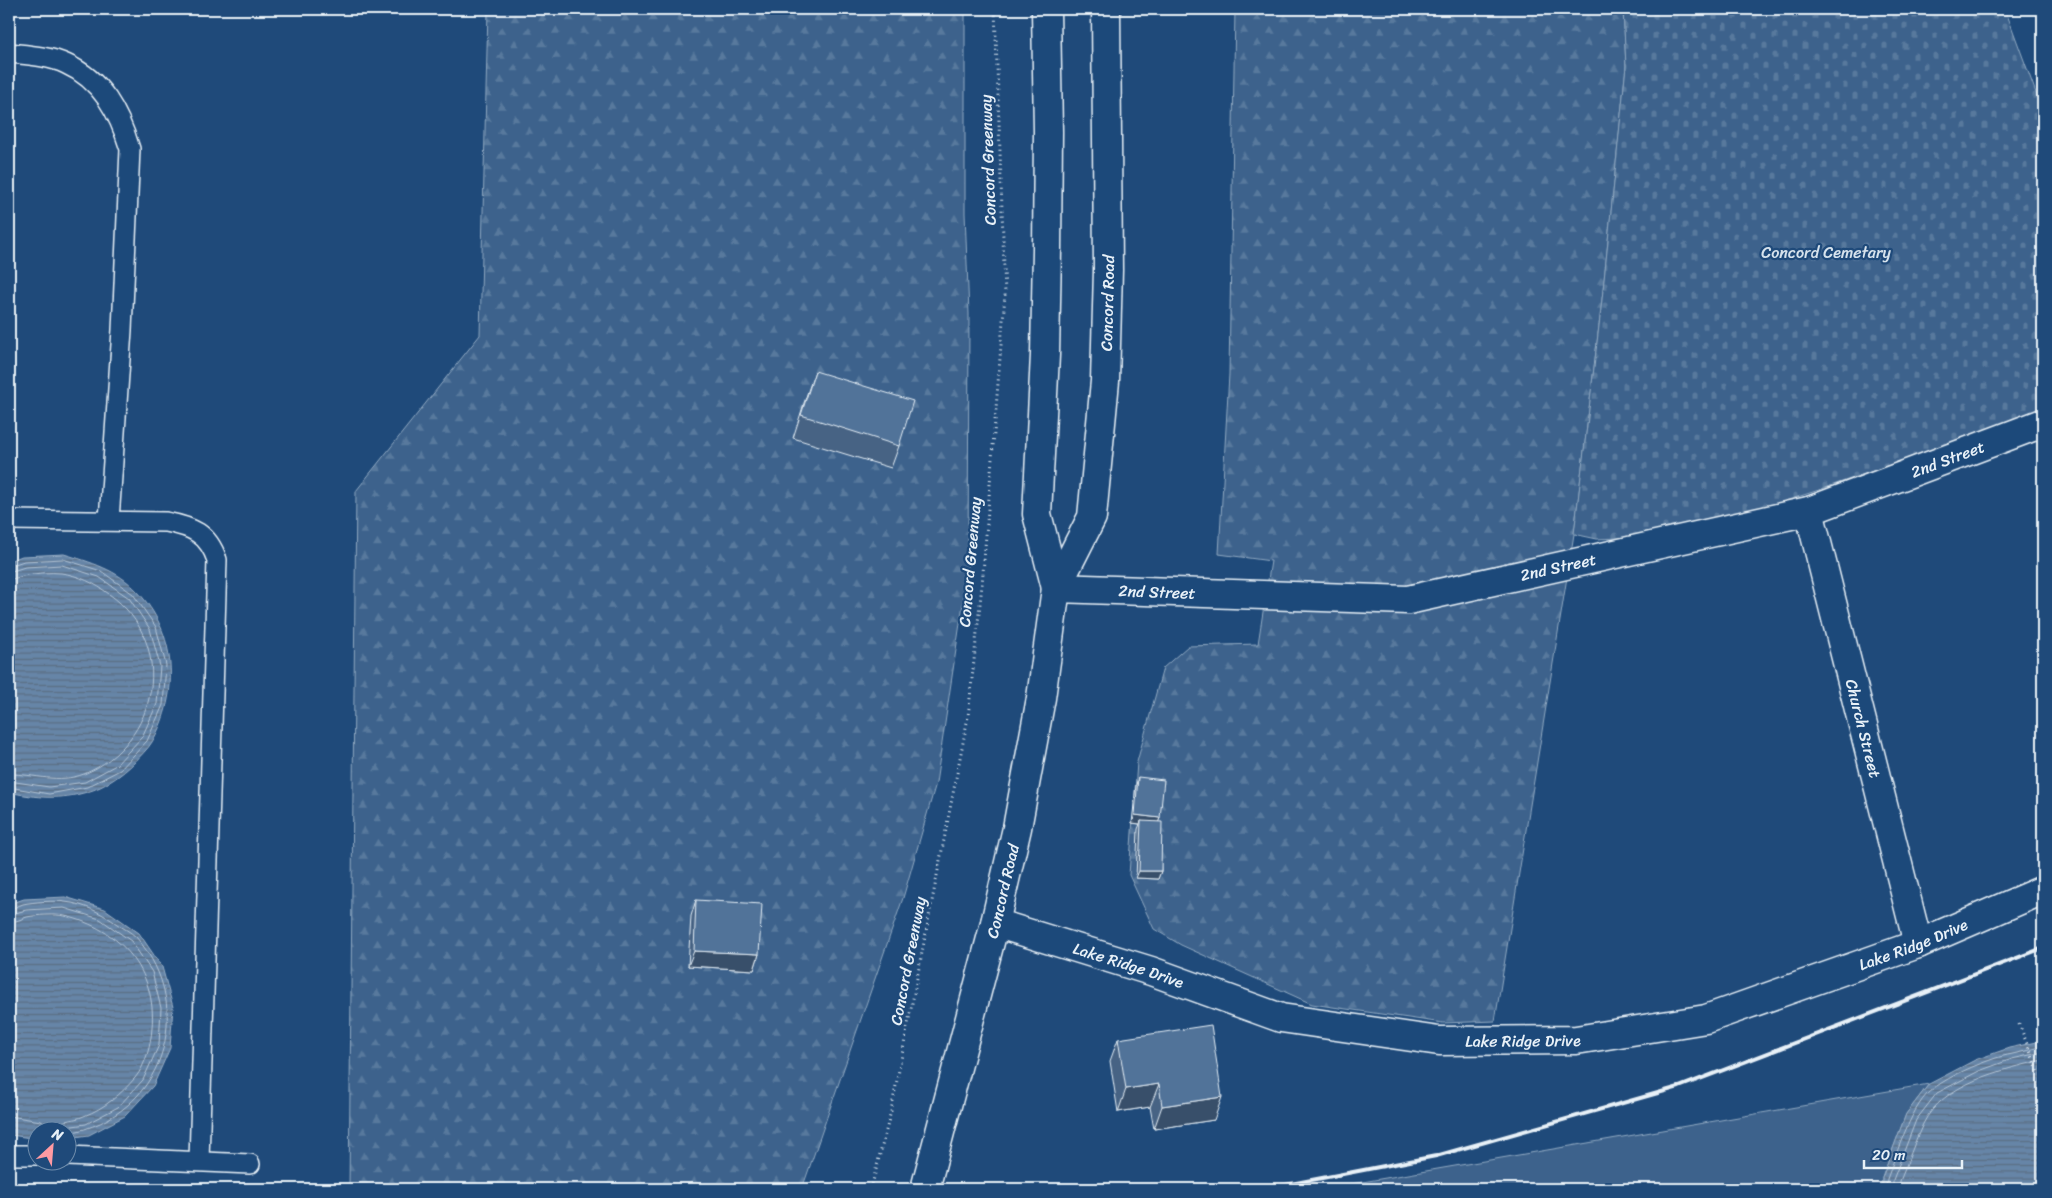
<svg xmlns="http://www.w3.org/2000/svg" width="2052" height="1198" font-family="Sriracha,sans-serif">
<defs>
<pattern id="forest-firs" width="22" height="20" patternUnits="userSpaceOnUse" patternTransform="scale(1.25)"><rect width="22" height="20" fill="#3c628c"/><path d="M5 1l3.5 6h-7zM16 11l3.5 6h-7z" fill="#58799d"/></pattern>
<pattern id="cemetery-stones" width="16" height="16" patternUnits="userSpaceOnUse" patternTransform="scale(1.25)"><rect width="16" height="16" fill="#3c628c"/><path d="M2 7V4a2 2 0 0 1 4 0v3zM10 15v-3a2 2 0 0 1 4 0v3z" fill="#58799d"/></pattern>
<pattern id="water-rules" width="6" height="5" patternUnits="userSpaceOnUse" patternTransform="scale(1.25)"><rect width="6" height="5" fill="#6685a7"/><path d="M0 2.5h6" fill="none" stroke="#596d82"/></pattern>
</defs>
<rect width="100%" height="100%" fill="#1f4a7a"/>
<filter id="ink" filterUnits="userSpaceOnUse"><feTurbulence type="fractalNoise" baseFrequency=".02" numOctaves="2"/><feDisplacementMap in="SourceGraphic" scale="10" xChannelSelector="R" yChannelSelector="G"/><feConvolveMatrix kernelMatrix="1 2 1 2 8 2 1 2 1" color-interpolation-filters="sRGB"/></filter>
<g filter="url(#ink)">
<path fill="#3c628c" stroke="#92aac2" d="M1929,1084L1906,1114L1882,1178V1189H1322Z"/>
<g fill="url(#forest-firs)" stroke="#92aac2">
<path d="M488,9H965V213L969,314L968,570L936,783L903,898L802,1189H349L356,491L480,335Z"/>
<path d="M1235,9H1623L1626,66L1601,309L1574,534L1495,1021L1443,1023L1312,1004L1181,945L1154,929L1129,875L1137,762L1163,668L1188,646L1258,644L1271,561L1219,554L1229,374Z"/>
</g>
<path fill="url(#cemetery-stones)" stroke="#92aac2" d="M1623,9H2005L2043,112V411L1819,490L1680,535L1597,539L1574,534L1601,309L1626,66Z"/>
<g fill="url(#water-rules)" stroke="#9ab0c7">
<path d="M64,554C90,562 118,570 137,591C177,633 180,693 152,742C148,749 140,756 135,762C122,775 105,787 87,792C61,800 35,798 9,792V561L22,556Z"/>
<path d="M65,897L105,909L139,933L162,967L173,1007L170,1048L153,1086L125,1116L89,1135L68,1138V1130H38L37,1139L11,1135L9,1134V904L24,899Z"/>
<path d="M2043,1037V1189H1882V1178L1906,1114L1929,1084L1975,1060L2009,1048L2037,1042Z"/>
</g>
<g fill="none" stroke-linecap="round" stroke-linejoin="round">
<g stroke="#b4c6d8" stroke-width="1">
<path d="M9,566L24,561L63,559L101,571L133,594L156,627L166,665L163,705L147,741L120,770L87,787L49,794L9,787"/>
<path d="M9,572L25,567L62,565L99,577L129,598L150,629L160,666L157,704L142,737L116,765L85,782L49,787L9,781"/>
<path d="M9,579C16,579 21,576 27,575C37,573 51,572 61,573C78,575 96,584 109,594C178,643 159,743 84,774C58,784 35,774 9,774"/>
<path d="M9,909C14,908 18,906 23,904C32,902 56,900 65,902C84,904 102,913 117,924C123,928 131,932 136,937C199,1009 162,1117 68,1133"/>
<path d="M9,915L26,910L64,908L100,919L131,941L152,972L161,1008L159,1045L143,1080L118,1107L86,1124L66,1127L60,1130"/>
<path d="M9,922C16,922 21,919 27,917C37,915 55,914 65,916C120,929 157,970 152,1028C151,1044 146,1065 135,1078C121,1094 105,1108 84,1116C73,1121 63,1119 52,1127L41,1121L9,1116"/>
<path d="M1886,1189L1887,1179C1897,1153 1912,1103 1934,1088C1952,1075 1975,1065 1996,1058C2008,1054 2035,1051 2043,1044"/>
<path d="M1893,1189V1180L1916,1120L1937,1093L1979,1071L2012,1059L2043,1052"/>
<path d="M1900,1189V1181C1908,1163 1914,1142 1923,1124C1943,1083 2002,1070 2043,1060"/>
</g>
<g stroke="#e8f1f8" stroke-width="22">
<g id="lane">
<path d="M9,53C27,55 49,56 66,64C102,80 119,113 130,149L122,330L109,520"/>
<path d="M9,520L166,522C192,527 208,533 217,560L199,1161"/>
<path d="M9,1155H38"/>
<path d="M68,1156L250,1164"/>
</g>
</g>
<g stroke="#e8f1f8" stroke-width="31">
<g id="street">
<path id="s1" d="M1809,511L1918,944"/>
<path id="s2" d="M1056,588L1408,600L1809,511L2043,423"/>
<path id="s3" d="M995,923L1151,971L1281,1018L1439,1041L1576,1040L1706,1019L1918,944L2043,890"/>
</g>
</g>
<g stroke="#e8f1f8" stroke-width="31">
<g id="secondary">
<path d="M1046,9L1048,132L1047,250L1045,355L1037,514L1056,588"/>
<path id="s4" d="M925,1189L995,923L1017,828L1041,698L1056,588L1092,517L1105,381L1108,270L1106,9"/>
</g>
</g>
<g stroke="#e8f1f8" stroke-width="3" stroke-dasharray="1 4" stroke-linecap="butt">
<path d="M2019,1024L2039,1073"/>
<path d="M871,1189L891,1111L968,717L982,585L1005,295L995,9"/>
</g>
<use href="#lane" stroke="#1f4a7a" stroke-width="19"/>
<use href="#street" stroke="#1f4a7a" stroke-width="28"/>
<use href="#secondary" stroke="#1f4a7a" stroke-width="28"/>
<path stroke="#e8f1f8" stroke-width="4" d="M1265,1189L1436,1156L1679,1087L2043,948"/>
</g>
<g fill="#466384" stroke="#e8f1f8">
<path d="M815,371L899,446L891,468L793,438L807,394Z"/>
<path d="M1138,777L1160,818L1158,822L1161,871L1158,879L1136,878L1138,829L1140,824L1132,823L1136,785Z"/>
<path d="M696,900L759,954L754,970L688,966L691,916Z"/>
<path d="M1118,1039L1214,1120L1154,1129L1150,1107L1118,1112L1110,1061Z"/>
</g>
<g fill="#39506b" stroke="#e8f1f8">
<path d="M1135,815L1160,818L1157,826L1141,821L1140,824L1132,823Z"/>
<path d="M1139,871H1161L1158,879L1136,878Z"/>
<path d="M694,951L759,954L754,970L688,966Z"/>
<path d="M1159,1084L1150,1107L1118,1112L1126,1089Z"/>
<path d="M1222,1097L1214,1120L1154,1129L1162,1106Z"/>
</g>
<g fill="#517399" stroke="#e8f1f8">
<path d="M815,371L913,401L899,446L801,415Z"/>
<path d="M1138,777L1164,780L1160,818L1135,815Z"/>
<path d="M1141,821L1162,822L1161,871H1139Z"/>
<path d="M696,900L762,904L759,954L694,951Z"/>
<path d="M1211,1025L1222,1097L1162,1106L1159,1084L1126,1089L1118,1039Z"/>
</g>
</g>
<g text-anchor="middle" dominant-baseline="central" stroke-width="4.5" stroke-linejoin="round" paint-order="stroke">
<g font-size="16" fill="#e8f1f8" stroke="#1f4a7a">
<text transform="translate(988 160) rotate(-92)">Concord Greenway</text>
<text stroke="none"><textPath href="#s4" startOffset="910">Concord Road</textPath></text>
<text stroke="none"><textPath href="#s2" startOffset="911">2nd Street</textPath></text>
<text transform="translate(970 562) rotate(-85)">Concord Greenway</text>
<text stroke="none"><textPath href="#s2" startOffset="506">2nd Street</textPath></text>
<text stroke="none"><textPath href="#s2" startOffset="101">2nd Street</textPath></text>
<text stroke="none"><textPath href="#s1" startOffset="224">Church Street</textPath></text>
<text stroke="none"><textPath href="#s4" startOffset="308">Concord Road</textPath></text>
<text stroke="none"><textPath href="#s3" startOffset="950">Lake Ridge Drive</textPath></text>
<text transform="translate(908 961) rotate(-79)">Concord Greenway</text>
<text stroke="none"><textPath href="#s3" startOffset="140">Lake Ridge Drive</textPath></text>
<text stroke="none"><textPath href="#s3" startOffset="545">Lake Ridge Drive</textPath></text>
</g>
<g font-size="16" fill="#d7e3ed" stroke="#1f4a7a">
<text x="1826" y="252">Concord Cemetary</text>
</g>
</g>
<rect width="2052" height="1198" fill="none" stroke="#1f4a7a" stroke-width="30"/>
<rect x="15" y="15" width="2022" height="1168" fill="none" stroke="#e8f1f8" stroke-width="2" filter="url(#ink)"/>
<g transform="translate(52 1146) rotate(26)"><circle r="24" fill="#1f4a7a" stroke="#6f8dac"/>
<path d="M0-4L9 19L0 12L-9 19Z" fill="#ff9aa2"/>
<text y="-8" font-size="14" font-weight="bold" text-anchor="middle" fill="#e8f1f8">N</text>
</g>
<path d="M1864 1160v8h98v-8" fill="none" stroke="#e8f1f8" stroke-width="2.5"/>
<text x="1872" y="1160" font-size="15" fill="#e8f1f8" stroke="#1f4a7a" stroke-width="4" paint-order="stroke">20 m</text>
</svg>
